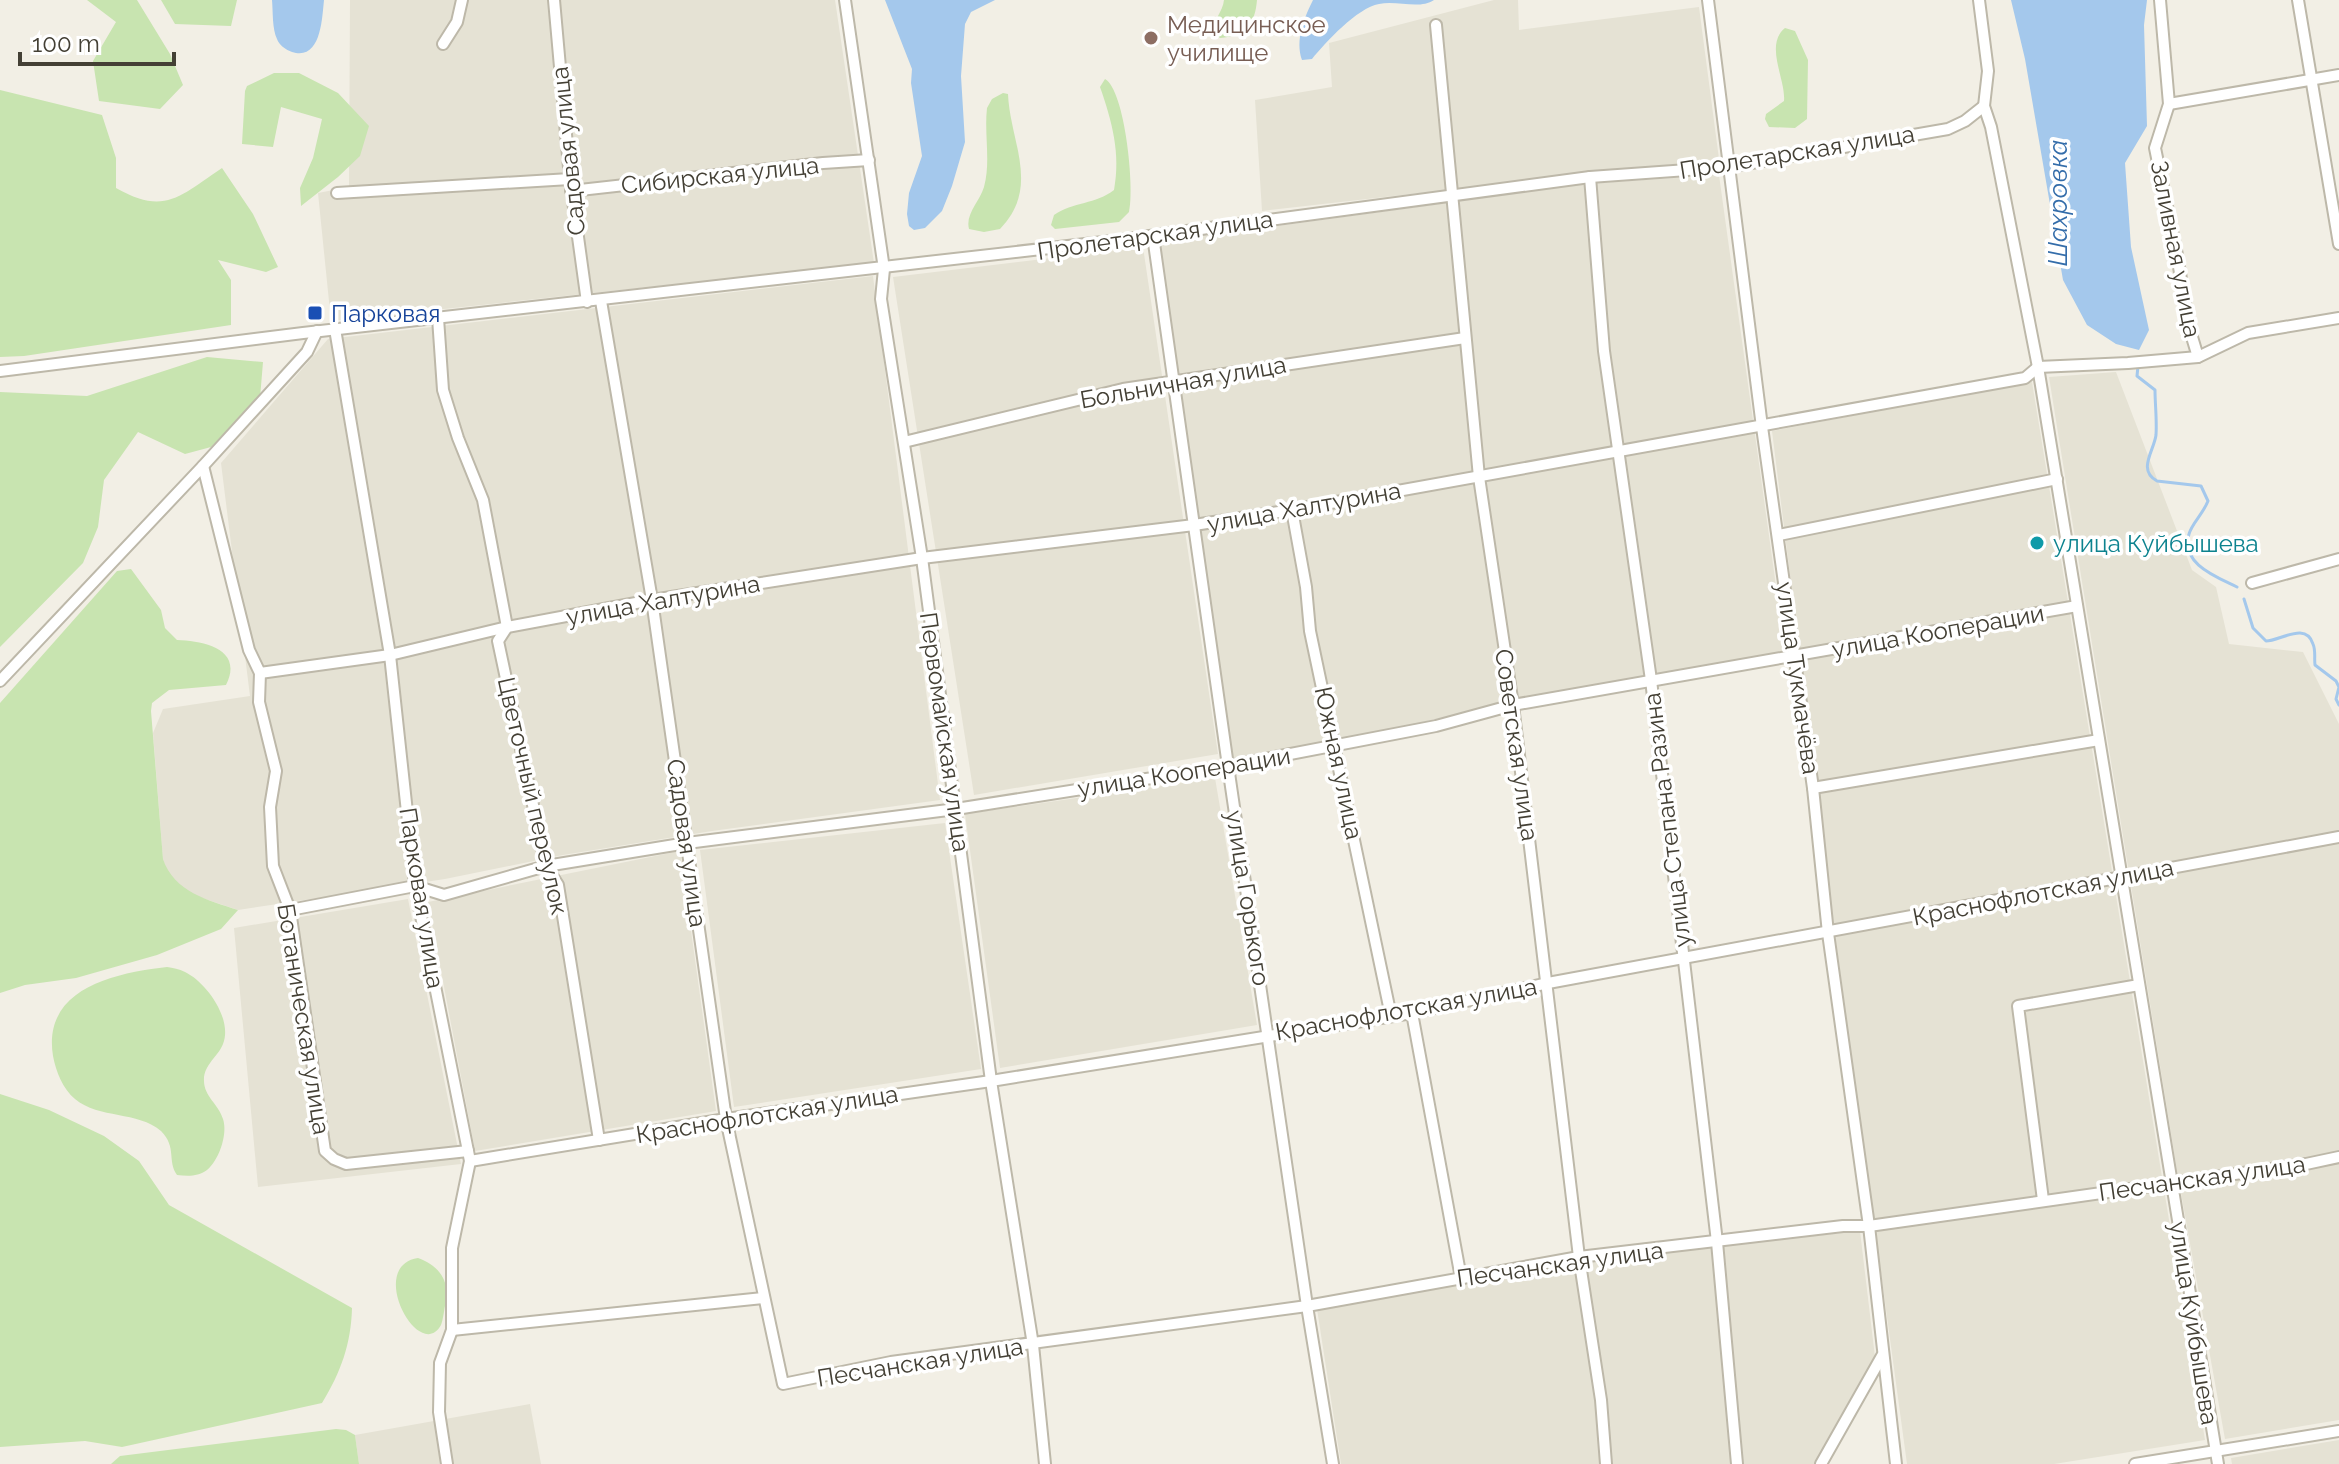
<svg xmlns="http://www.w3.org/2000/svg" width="2339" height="1464" font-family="Raleway,sans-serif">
<rect width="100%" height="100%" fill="#f2efe5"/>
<g fill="#e5e2d4">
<path d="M350,0H835L874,263L331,321L318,193L349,187Z"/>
<path d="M1494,0H1518L1519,30L1699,7L1719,159L1262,211L1255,100L1332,87L1329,43Z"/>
<path d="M1719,175L1785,651L1522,699L1362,736L1231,758L1160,242L1584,184Z"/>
<path d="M1143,247L1218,754L974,795L893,277Z"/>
<path d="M873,276L940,800L712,831L563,855L445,879L238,910L196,896L182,887L167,872L163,859L153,733L163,709L250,696L221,463L328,339Z"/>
<path d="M2116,372L2192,570L2216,587L2229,644L2303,652L2339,724V1420L2225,1439L2177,1171L2049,377Z"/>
<path d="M2032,382L2205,1440L2054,1464H1907L1836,942L1772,431Z"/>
<path d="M1215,778L1257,1025L1000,1068L965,814Z"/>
<path d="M945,823L981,1069L734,1107L700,850Z"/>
<path d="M680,851L716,1111L475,1151L428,902Z"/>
<path d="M408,899L461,1164L258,1187L234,928Z"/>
<path d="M1860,1231L1875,1357L1815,1464H1341L1317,1309L1595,1259Z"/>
<path d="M530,1404L541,1464H359L355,1435Z"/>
<path d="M2339,1440V1464H2232L2231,1458Z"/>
</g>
<g fill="#c8e4b0">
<path d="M87,0H137L170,54L183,85L160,109L99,101L93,61L116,22Z"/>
<path d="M161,0H237L231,26L175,24Z"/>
<path d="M1224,0H1257C1255,24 1246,36 1220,38L1213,32C1212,21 1223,12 1224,0Z"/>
<path d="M1785,28L1795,31L1808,60L1807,119L1795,128L1769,127L1765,119L1766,114L1784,101C1786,79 1764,45 1785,28Z"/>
<path d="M274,73H299L338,93L369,126L360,156L338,177L301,206L300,188L313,158L322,119L281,107L273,147L242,144L245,91L247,86Z"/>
<path d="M1105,79C1125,90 1135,189 1129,212L1119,222L1055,229L1051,225L1054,215C1073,202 1096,204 1114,190C1121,154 1112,121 1100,87Z"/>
<path d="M0,90L102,115L116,158V188C165,216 180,196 222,168L253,214L278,267L266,272L218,260L231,280V325L24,356L0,357Z"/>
<path d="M1003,93L1008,94C1010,142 1041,187 1000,229L984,232L969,229C965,214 980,201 984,187C991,162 984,134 987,108L992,99Z"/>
<path d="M207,357L263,362L260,398L211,447L185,454L138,432L104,480L98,527L83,563L0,647V392L87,396Z"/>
<path d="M131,569L161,610L165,628L177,640C204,641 244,649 226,685L169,690L152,703L151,711L163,859C174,892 208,900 238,910L221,929L157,955L76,978L25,985L0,993V703L117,571Z"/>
<path d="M167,967C173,968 179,969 185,972C206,982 233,1019 223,1044C218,1057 203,1065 204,1081C204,1096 219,1105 223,1119C228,1134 219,1160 207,1170C198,1177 187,1176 177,1175C167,1161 177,1147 161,1131C138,1111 99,1119 75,1099C63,1089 56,1072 53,1056C42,988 115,973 167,967Z"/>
<path d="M0,1094L49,1110L104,1136L139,1161L169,1205L352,1308C351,1344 341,1372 322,1403L122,1447L85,1441L0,1447Z"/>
<path d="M418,1258C440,1266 451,1282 445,1306C444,1311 443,1320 441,1325C419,1364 366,1266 418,1258Z"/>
<path d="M336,1429L346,1430L355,1435L359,1464H111L120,1456Z"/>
</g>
<g fill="#a4c8ec">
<path d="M272,0H324C322,19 321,61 292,52C286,50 279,45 277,39C272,29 273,11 272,0Z"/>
<path d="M885,0H995L971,12L965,24L961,76L965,142L952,186L942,211L925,228L914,230L909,226L907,214L909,193L922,156L911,83L912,69Z"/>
<path d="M1313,0H1434C1419,10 1397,0 1379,4C1357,8 1326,42 1312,59L1302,60C1295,40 1304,18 1313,0Z"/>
<path d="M2011,0H2147L2144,25L2147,126L2125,163L2131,247L2149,330L2139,350L2116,344L2087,325L2063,280L2025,59Z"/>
</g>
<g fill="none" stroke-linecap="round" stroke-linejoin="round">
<g stroke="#a4c8ec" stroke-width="3">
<path d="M2138,366L2137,376L2155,390C2155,404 2157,420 2156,435C2154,451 2137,470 2157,481L2201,486L2208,501C2203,514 2192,523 2189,534C2180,564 2217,577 2237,587"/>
<path d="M2244,599L2253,628L2266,641C2280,641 2306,621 2313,644C2316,651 2314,658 2315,665L2336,681L2339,687L2336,699L2339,705"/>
</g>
<g stroke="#bdb8a9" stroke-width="14">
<g id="minor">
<path d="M554,0L570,179L587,302"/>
<path d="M845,0L884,269L881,299L922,558L991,1081L1033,1345L1045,1464"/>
<path d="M1708,0L1762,427L1813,788L1828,933L1869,1226L1896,1464"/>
<path d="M1979,0L1988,71L1984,106L1991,127L2038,367L2218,1464"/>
<path d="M2160,0L2169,104L2155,148L2177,255L2189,327L2198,357"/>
<path d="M2298,0L2339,244"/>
<path d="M1436,25L1479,477L1513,705L1579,1257L1601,1400L1606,1464"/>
<path d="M443,44L457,22L462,0"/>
<path d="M2169,104L2339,75"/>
<path d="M1590,177L1604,351L1651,680L1717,1242L1737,1464"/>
<path d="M571,191L823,163L869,160"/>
<path d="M337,193L570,179"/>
<path d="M1153,236L1228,766L1307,1306L1333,1464"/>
<path d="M601,301L652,600L726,1119L783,1384L891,1362L1307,1306L1579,1257L1843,1226H1869L2306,1164L2339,1157"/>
<path d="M438,318L443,390L458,438L483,500L507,627L498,641L546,866L558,885L599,1140"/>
<path d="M335,329L390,655L415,886L470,1161L452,1248V1330L440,1363L439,1412L447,1464"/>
<path d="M0,371L303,333L1112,241L1590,177L1729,167L1948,129L1965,121L1984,106"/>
<path d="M904,442L1123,389L1465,338"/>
<path d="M203,466L249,650L260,673L259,702L276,771L270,807L273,866L290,910L325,1151L334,1159L346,1164L468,1151"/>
<path d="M1292,510L1306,587L1310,631L1391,1016"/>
<path d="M1779,535L2057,479"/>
<path d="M2252,583L2339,559"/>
<path d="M260,673L390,655L507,627L652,600L922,558L1194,525L1292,510L2025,378L2038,367L2128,363L2198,357L2248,333L2339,318"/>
<path d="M0,681L203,466L307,352L317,331"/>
<path d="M1813,788L2099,740"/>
<path d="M290,910L415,886L444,895L546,866L687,843L956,809L1228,766L1436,726L1513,705L2077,606"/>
<path d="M1412,1013L1461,1278"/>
<path d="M470,1161L726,1119L991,1081L1412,1013L1548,983L2339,837"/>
<path d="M2043,1200L2018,1006L2139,985"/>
<path d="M452,1330L763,1298"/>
<path d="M1821,1464L1882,1356"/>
<path d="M2135,1464L2339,1431"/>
</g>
</g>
<use href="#minor" stroke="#fff" stroke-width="10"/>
</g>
<circle fill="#8d6e63" stroke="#fff" stroke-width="3" cx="1151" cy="38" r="8"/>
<rect fill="#1a4fb4" stroke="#fff" stroke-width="3" x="307" y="305" width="16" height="16" rx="4"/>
<circle fill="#0f9aa8" stroke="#fff" stroke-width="3" cx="2037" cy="543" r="8"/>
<g text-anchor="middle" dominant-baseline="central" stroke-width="7" stroke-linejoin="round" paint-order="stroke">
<g font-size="24" fill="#785e54" stroke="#fff" text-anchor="start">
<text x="1167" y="24">Медицинское<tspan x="1167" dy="28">училище</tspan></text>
</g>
<g font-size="24" fill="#444035" stroke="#fff">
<text transform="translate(568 151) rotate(-96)">Садовая улица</text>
<text transform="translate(1797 152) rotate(-9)">Пролетарская улица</text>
<text transform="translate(720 175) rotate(-6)">Сибирская улица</text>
<text transform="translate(1155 235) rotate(-8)">Пролетарская улица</text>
<text transform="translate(2176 249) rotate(79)">Заливная улица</text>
<text transform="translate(1183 382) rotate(-10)">Больничная улица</text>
<text transform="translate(1304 507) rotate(-10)">улица Халтурина</text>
<text transform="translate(663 600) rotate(-10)">улица Халтурина</text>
<text transform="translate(1938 631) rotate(-10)">улица Кооперации</text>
<text transform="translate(1798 678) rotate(82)">улица Тукмачёва</text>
<text transform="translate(945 732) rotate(82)">Первомайская улица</text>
<text transform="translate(1517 745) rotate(82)">Советская улица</text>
<text transform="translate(1339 763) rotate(78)">Южная улица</text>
<text transform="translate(1184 772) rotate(-9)">улица Кооперации</text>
<text transform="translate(533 796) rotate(77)">Цветочный переулок</text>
<text transform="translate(1667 820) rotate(-97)">улица Степана Разина</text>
<text transform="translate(687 843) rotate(82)">Садовая улица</text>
<text transform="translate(2043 892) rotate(-11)">Краснофлотская улица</text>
<text transform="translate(422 898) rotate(81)">Парковая улица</text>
<text transform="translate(1248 898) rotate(81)">улица Горького</text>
<text transform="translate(1406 1009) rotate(-10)">Краснофлотская улица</text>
<text transform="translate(304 1019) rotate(81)">Ботаническая улица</text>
<text transform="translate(767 1114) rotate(-9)">Краснофлотская улица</text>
<text transform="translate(2202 1178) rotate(-8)">Песчанская улица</text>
<text transform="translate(1560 1264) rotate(-8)">Песчанская улица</text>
<text transform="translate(2194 1323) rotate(81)">улица Куйбышева</text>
<text transform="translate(920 1362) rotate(-9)">Песчанская улица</text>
</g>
<g font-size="24" fill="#164399" stroke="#fff" text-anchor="start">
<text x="331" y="313">Парковая</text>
</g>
<g font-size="24" fill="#0d838f" stroke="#fff" text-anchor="start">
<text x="2053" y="543">улица Куйбышева</text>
</g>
<g font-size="26" font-style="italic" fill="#346daa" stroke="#fff">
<text transform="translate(2058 203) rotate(-90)">Шахровка</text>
</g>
</g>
<path d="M20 52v12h154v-12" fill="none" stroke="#444035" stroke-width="4"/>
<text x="32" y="52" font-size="24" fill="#444035" stroke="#ffffff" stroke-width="6" paint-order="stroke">100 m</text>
</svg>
